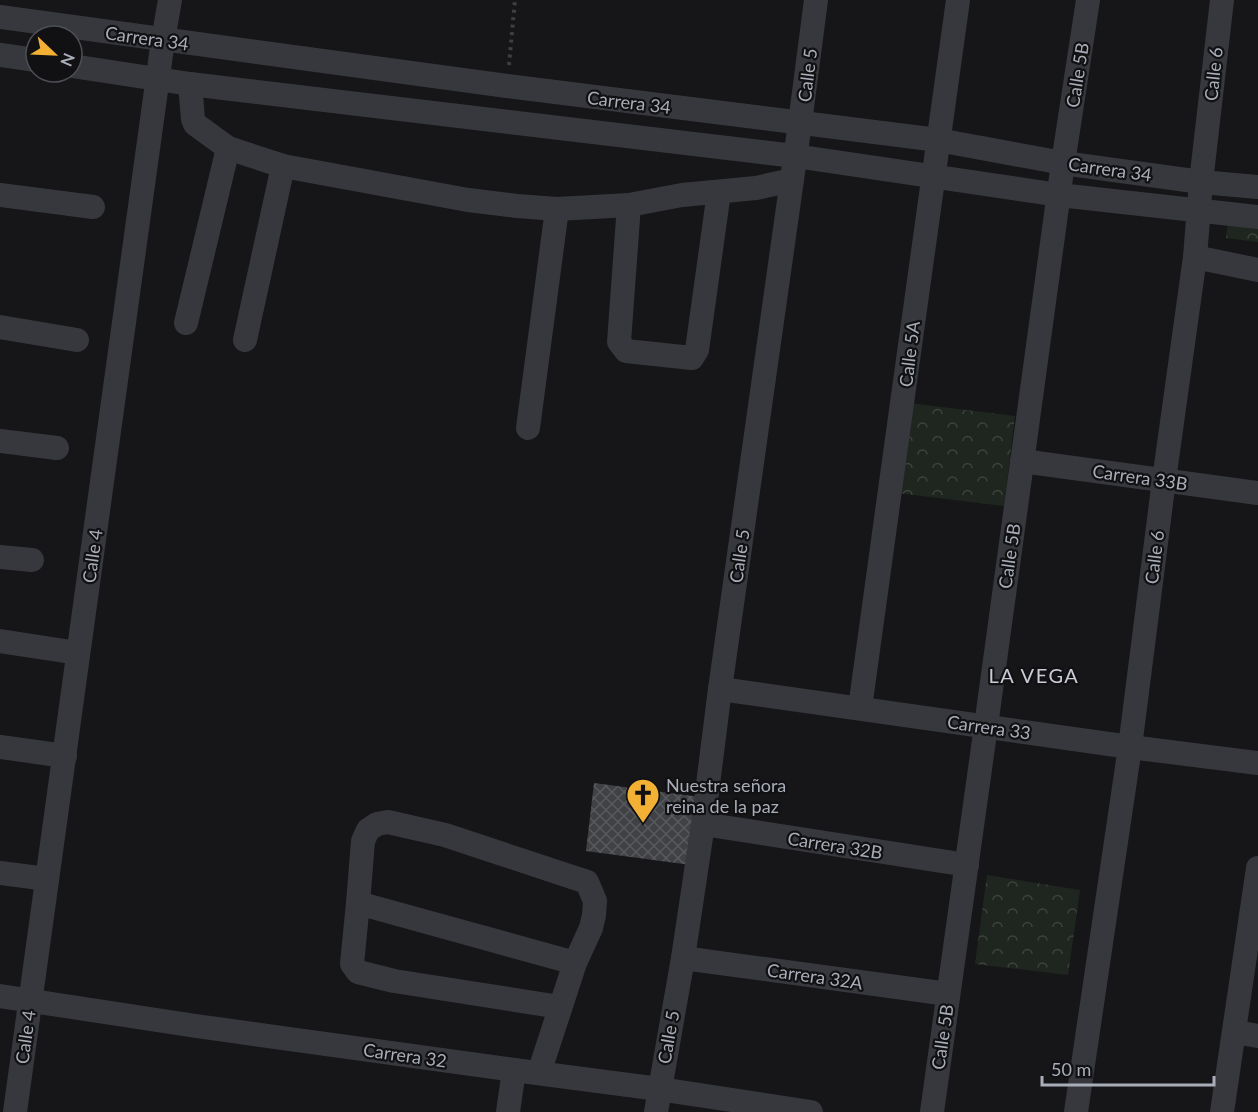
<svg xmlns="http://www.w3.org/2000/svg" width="1258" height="1112" font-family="Lato,sans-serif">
<defs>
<pattern id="park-crowns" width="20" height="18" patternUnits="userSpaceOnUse" patternTransform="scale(1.5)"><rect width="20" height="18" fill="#1e261f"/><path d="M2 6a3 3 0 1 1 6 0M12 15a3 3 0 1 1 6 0" fill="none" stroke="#3c433d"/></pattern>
<pattern id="building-cross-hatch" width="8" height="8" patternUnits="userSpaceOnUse" patternTransform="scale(1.5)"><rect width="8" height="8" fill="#404145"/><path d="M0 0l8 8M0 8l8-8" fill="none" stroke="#595a5e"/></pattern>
</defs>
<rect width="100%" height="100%" fill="#161618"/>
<g fill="url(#park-crowns)">
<path d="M1228,221L1258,223V242L1226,238Z"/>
<path d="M909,403L1015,416L1004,506L897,493Z"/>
<path d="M987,875L1080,890L1068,975L975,964Z"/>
</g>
<path fill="url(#building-cross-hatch)" d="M594,783L700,797L691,865L586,851Z"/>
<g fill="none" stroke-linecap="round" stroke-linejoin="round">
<path stroke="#3d3f44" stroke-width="4" stroke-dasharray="3 4.5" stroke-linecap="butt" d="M509,65L515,0"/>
<g stroke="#37383d" stroke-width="24">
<path d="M0,17L507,86L938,140L1063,163L1201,182L1258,187"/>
<path d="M0,55L36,60"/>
<path d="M72,66L190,84L795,156L1059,195L1258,217"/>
<path d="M190,84L193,119L195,124L228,148L283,166L468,200L517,206L557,209L629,205L682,195L756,188L792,180"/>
<path d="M0,195L93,207"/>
<path d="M629,205L619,342L626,351L692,358L697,350L719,192"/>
<path d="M1195,257L1258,270"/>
<path d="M186,323L228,148"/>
<path d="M0,327L77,340"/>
<path d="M245,340L283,166"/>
<path d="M528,428L557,209"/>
<path d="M0,441L57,448"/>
<path d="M1022,461L1258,493"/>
<path d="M0,557L32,560"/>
<path d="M0,641L78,653"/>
<path d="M720,689L1130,747L1258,763"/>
<path d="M860,708C893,472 924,236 958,0"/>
<path d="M0,747L65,756"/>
<path d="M703,824L967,865"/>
<path d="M0,873L47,879"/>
<path d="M358,903L352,964L358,972L394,981L560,1007"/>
<path d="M683,958L948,994"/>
<path d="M0,996L196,1026L514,1070L659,1089L811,1112"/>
<path d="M1235,1032L1258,1036"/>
<path d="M539,1073L575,963L591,928L594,915L595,901L587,882L445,835L388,822L377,824L368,830L363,841L358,903L575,963"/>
<path d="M15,1112L163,40L170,0"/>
<path d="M508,1112L514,1070"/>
<path d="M656,1112L683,958L703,824L720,689L800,123L816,0"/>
<path d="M932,1112L986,726L1063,163L1088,0"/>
<path d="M1076,1112L1130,747L1164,480L1195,257L1201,182L1222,0"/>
<path d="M1222,1112L1258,868"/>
</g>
</g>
<defs>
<g id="church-pin" transform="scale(1.725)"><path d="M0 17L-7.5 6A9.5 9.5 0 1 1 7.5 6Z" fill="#f2b134" stroke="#111113"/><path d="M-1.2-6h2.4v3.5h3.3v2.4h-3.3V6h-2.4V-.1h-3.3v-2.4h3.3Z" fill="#111"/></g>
</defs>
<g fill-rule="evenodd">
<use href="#church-pin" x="643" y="795"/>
</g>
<g text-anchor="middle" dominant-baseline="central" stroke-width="4.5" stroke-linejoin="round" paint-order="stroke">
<g font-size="18" fill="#a8adb8" stroke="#111113">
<text transform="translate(147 38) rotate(8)">Carrera 34</text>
<text transform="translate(1213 74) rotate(-84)">Calle 6</text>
<text transform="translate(807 75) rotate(-83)">Calle 5</text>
<text transform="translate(1077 75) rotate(-81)">Calle 5B</text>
<text transform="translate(629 102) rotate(7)">Carrera 34</text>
<text transform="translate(1110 169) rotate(8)">Carrera 34</text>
<text transform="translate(909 354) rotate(-83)">Calle 5A</text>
<text transform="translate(1140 477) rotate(8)">Carrera 33B</text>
<text transform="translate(92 556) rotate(-82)">Calle 4</text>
<text transform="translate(739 556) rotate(-82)">Calle 5</text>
<text transform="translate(1009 556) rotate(-82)">Calle 5B</text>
<text transform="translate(1154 557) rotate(-83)">Calle 6</text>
<text transform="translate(989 727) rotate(8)">Carrera 33</text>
<text transform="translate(835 845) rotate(9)">Carrera 32B</text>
<text transform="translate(815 976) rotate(8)">Carrera 32A</text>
<text transform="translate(25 1037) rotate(-82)">Calle 4</text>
<text transform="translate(668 1037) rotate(-80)">Calle 5</text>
<text transform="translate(942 1037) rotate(-82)">Calle 5B</text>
<text transform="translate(405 1055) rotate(8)">Carrera 32</text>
</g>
<g font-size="18" fill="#a8adb8" stroke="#111113" text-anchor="start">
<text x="666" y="785">Nuestra señora<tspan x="666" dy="21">reina de la paz</tspan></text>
</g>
<g font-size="20" letter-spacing="1.5" fill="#c9ccd4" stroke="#111113">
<text x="1034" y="675">LA VEGA</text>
</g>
</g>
<g transform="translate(54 54) rotate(113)"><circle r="28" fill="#111113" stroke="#4d4f55" stroke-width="1.5"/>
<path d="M0-4.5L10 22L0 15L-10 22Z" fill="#f2b134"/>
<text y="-9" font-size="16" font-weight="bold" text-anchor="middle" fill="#a8adb8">N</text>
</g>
<path d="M1042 1076v9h172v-9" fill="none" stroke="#a8adb8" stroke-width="3"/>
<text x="1051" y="1076" font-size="18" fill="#a8adb8" stroke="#111113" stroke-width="4.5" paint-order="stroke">50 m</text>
</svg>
